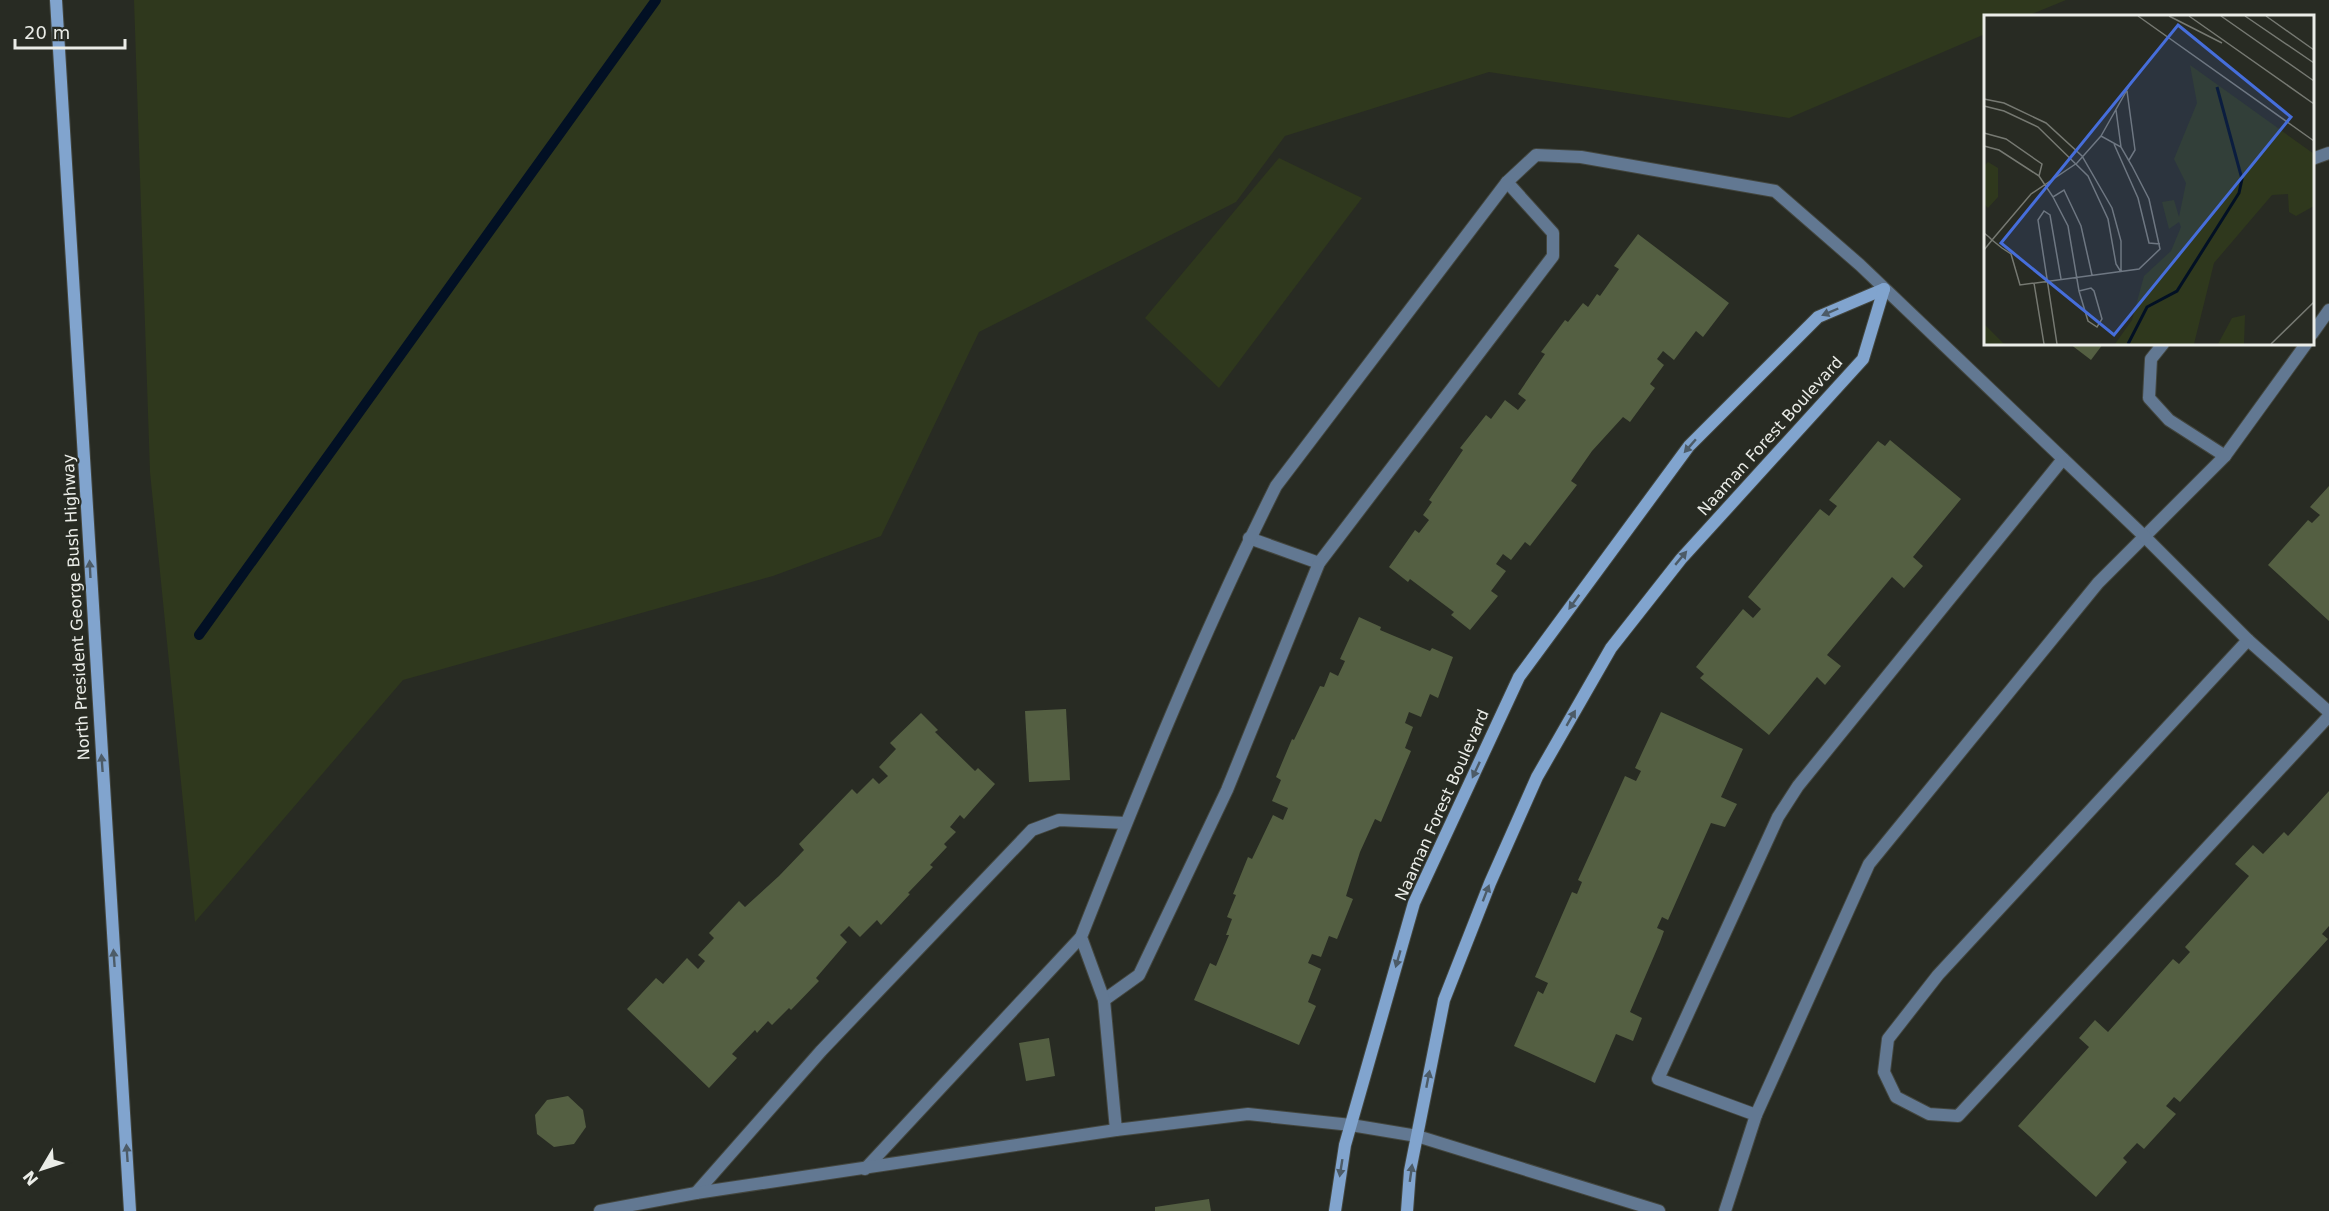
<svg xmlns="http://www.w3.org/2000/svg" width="2329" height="1211" font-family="'DejaVu Sans',sans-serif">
<rect width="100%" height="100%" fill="#282b23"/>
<g fill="#2f381d">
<path d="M134,0H2066L2027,16H1986L1985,34L1789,118L1489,72L1285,136L1236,202L979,332L881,536L773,576L403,680L195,922L150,472Z"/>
<path d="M1279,158L1362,198L1219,388L1145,318Z"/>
</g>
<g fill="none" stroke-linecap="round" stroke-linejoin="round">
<path stroke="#021024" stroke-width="10" d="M199,635L656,0"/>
</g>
<g fill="#545f42">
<path d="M1638,234L1729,303L1703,337L1696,331L1674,360L1663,351L1657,359L1664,365L1650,384L1655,388L1630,422L1623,417L1592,451L1571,481L1577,485L1530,546L1525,542L1511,560L1503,554L1496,564L1506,571L1491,591L1498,596L1470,630L1451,615L1454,612L1410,579L1408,582L1389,567L1415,530L1419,533L1429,520L1423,515L1432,502L1429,500L1463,450L1460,448L1486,415L1491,419L1505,400L1518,410L1526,400L1518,394L1545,354L1541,352L1565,320L1568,322L1583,303L1588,307L1597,294L1600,296L1619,269L1614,266Z"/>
<path d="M2070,344H2103L2091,360Z"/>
<path d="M1890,440L1961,499L1913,557L1923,566L1904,588L1892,577L1827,655L1841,666L1825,685L1817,677L1769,735L1700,678L1704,674L1696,667L1743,609L1753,618L1761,609L1748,597L1820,509L1829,516L1837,506L1829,500L1878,441L1885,446Z"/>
<path d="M2329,486V621L2268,565L2308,520L2312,523L2320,515L2310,507Z"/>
<path d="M1359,617L1381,627L1380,630L1430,651L1432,648L1453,657L1438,698L1430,694L1421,717L1409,712L1405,723L1413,727L1405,748L1411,751L1381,822L1375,819L1360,852L1346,896L1353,899L1337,939L1329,936L1321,957L1312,954L1308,963L1321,969L1308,1002L1316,1006L1299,1045L1194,1000L1210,963L1216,966L1229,935H1226L1232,919L1227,917L1236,895L1233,894L1248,857L1252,859L1273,815L1283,820L1288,808L1272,801L1281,780L1276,777L1292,739L1294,740L1320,686L1324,687L1330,672L1338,676L1345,661L1340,659Z"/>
<path d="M1066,709L1070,780L1029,782L1025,711Z"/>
<path d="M1661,712L1743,749L1721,797L1737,804L1725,827L1711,823L1668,920L1662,917L1657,928L1664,931L1660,942L1630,1012L1642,1018L1633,1041L1616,1034L1595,1083L1514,1046L1538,991L1543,994L1548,983L1535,977L1572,892L1577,894L1582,882L1578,880L1625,776L1636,781L1641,771L1635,768Z"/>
<path d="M921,713L938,730L935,732L975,771L978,768L995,784L964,819L960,815L950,827L956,832L944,844L947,847L930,865L933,867L908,893L910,894L881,925L877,920L860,937L849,926L840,935L847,942L816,978L819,981L791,1010L789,1008L772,1025L768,1021L757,1033L755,1030L732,1054L737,1058L709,1088L627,1009L656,978L663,984L687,958L698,969L705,961L698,955L714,938L709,933L739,901L745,907L779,876L804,850L799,844L852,789L857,794L873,778L879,784L888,776L879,767L896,749L890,743Z"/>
<path d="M2329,791V926L2322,934L2328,939L2180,1102L2174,1097L2166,1106L2176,1114L2144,1149L2137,1143L2123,1158L2127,1162L2096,1197L2018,1126L2089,1047L2079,1038L2095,1020L2108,1032L2173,959L2179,964L2190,952L2185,947L2249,876L2235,864L2253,845L2263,854L2284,832L2288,836Z"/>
<path d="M1049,1038L1055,1076L1026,1081L1019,1043Z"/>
<path d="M568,1096L583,1110L586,1127L574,1144L554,1147L537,1134L535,1115L547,1100Z"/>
<path d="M1209,1199L1211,1211H1155V1207Z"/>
</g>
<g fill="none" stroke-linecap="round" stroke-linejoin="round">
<g stroke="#43463f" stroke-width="14">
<g id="street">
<path d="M2312,159L2329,153"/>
<path d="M2312,334L2329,310"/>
<path d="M2163,344L2151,359L2149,398L2169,420L2225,456"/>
<path d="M1249,538L1319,563"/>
<path d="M2248,640L1938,975L1888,1039L1884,1072L1896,1097L1929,1114L1958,1116L2329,716"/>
<path d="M1104,1000L1139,975L1227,790L1319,563L1553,256V233L1507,182"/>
<path d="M1756,1115L1869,864L2098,583L2225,456L2306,344"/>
<path d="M865,1169L1081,937"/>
<path d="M696,1193L821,1051L1032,830L1059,820L1126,823"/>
<path d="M600,1211L696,1193L1116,1130"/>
<path d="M1659,1211L1417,1136L1351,1125L1248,1114L1116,1130L1104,1000L1081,937C1141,785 1203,632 1276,486L1507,182L1536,155L1581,157L1775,191L1860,265L2145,537L2248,640L2329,712"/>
<path d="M1725,1211L1756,1115L1658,1079L1778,817L1798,786L2063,459"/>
</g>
</g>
<g stroke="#43463f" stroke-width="14">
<g id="secondary">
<path d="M56,0L130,1211"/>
<path d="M1335,1211L1345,1145L1414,903L1519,677L1689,446L1818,317L1884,289"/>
<path d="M1407,1211L1410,1171L1444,1000L1490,883L1537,777L1611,648L1681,559L1863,359L1884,289"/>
</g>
</g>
<use href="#street" stroke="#627892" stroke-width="12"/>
<use href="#secondary" stroke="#81a4ce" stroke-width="12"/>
</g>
<defs><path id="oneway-solid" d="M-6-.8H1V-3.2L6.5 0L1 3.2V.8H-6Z" transform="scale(1.5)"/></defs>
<g fill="#4c5b67">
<use href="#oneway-solid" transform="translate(1830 312) rotate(157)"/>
<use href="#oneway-solid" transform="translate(1690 446) rotate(131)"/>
<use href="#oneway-solid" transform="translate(1681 558) rotate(-50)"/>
<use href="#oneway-solid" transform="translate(90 569) rotate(-93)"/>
<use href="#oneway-solid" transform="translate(1574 602) rotate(126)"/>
<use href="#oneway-solid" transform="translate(1571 718) rotate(-60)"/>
<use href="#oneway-solid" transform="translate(102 763) rotate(-94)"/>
<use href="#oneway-solid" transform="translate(1476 770) rotate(115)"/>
<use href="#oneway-solid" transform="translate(1486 893) rotate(-69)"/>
<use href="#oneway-solid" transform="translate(114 958) rotate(-94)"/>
<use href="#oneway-solid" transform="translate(1398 959) rotate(106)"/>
<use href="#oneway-solid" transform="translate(1428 1079) rotate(-79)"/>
<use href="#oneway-solid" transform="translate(127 1153) rotate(-94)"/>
<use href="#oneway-solid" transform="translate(1341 1168) rotate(99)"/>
<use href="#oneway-solid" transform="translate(1411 1173) rotate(-82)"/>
</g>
<g text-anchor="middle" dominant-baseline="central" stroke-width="4.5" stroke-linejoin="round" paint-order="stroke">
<g font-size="16" fill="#ebede8" stroke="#282b23">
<text transform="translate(1770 436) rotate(-48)">Naaman Forest Boulevard</text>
<text transform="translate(76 607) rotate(-93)">North President George Bush Highway</text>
<text transform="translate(1442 805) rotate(-66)">Naaman Forest Boulevard</text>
</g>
</g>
<g transform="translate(1984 15)">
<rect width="330" height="330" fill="#282b23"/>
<path d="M206,50L330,139V191L312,201L305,197L304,179L288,180L230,248L210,329H131L148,305L160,261L187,236L197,212L195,207L185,214L178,187L190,185L195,202L202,168L190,144L213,88ZM4,147L14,153V182L4,193L0,189V151ZM261,300L260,329H228H234L248,303ZM0,309L19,328L22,329H0Z" fill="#2f381d"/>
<path fill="none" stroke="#021024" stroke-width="3" d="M144,329L163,292L193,276L255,178L258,164L233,72"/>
<path fill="none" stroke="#767972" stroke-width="1.5" d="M154,1L330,126M185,1L238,28M205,1L330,89M237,1L330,66M261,1L330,48M282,1L330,35M143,76L151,135L145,145M0,84L20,88L62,108L98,141L128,193L137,226V257M0,91L20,96L54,112L104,161L124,204L132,249L137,257M132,95L137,132M0,118L22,124L58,149L55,161L15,135L0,131M117,121L148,66M130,129L154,183L165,228L176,229M55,161L69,182L80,175L97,211L108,260M69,182L84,211L95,276L104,306L113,312L118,304L110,276L107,273L95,276M0,218L5,222L8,225L18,233L27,239L36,270L155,254L176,234L165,184L148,151L137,132L117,121L93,148L47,179L8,225L0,235M50,268L60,329M73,329L54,205L60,196L66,200L77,264M287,329L330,287"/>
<path fill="#466edb" fill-opacity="0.15" stroke="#466edb" stroke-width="3" d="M194,10L307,102L130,320L17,228Z"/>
<rect width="330" height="330" fill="none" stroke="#ebede8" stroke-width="3"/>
</g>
<g transform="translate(42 1169) rotate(231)" stroke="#282b23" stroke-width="4.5" paint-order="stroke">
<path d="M0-4.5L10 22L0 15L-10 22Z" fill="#ebede8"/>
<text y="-9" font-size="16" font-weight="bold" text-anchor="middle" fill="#ebede8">N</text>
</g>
<path d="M15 39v9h110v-9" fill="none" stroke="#ebede8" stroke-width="3"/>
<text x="24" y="39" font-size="18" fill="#ebede8" stroke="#282b23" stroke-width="4.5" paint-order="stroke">20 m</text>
</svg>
